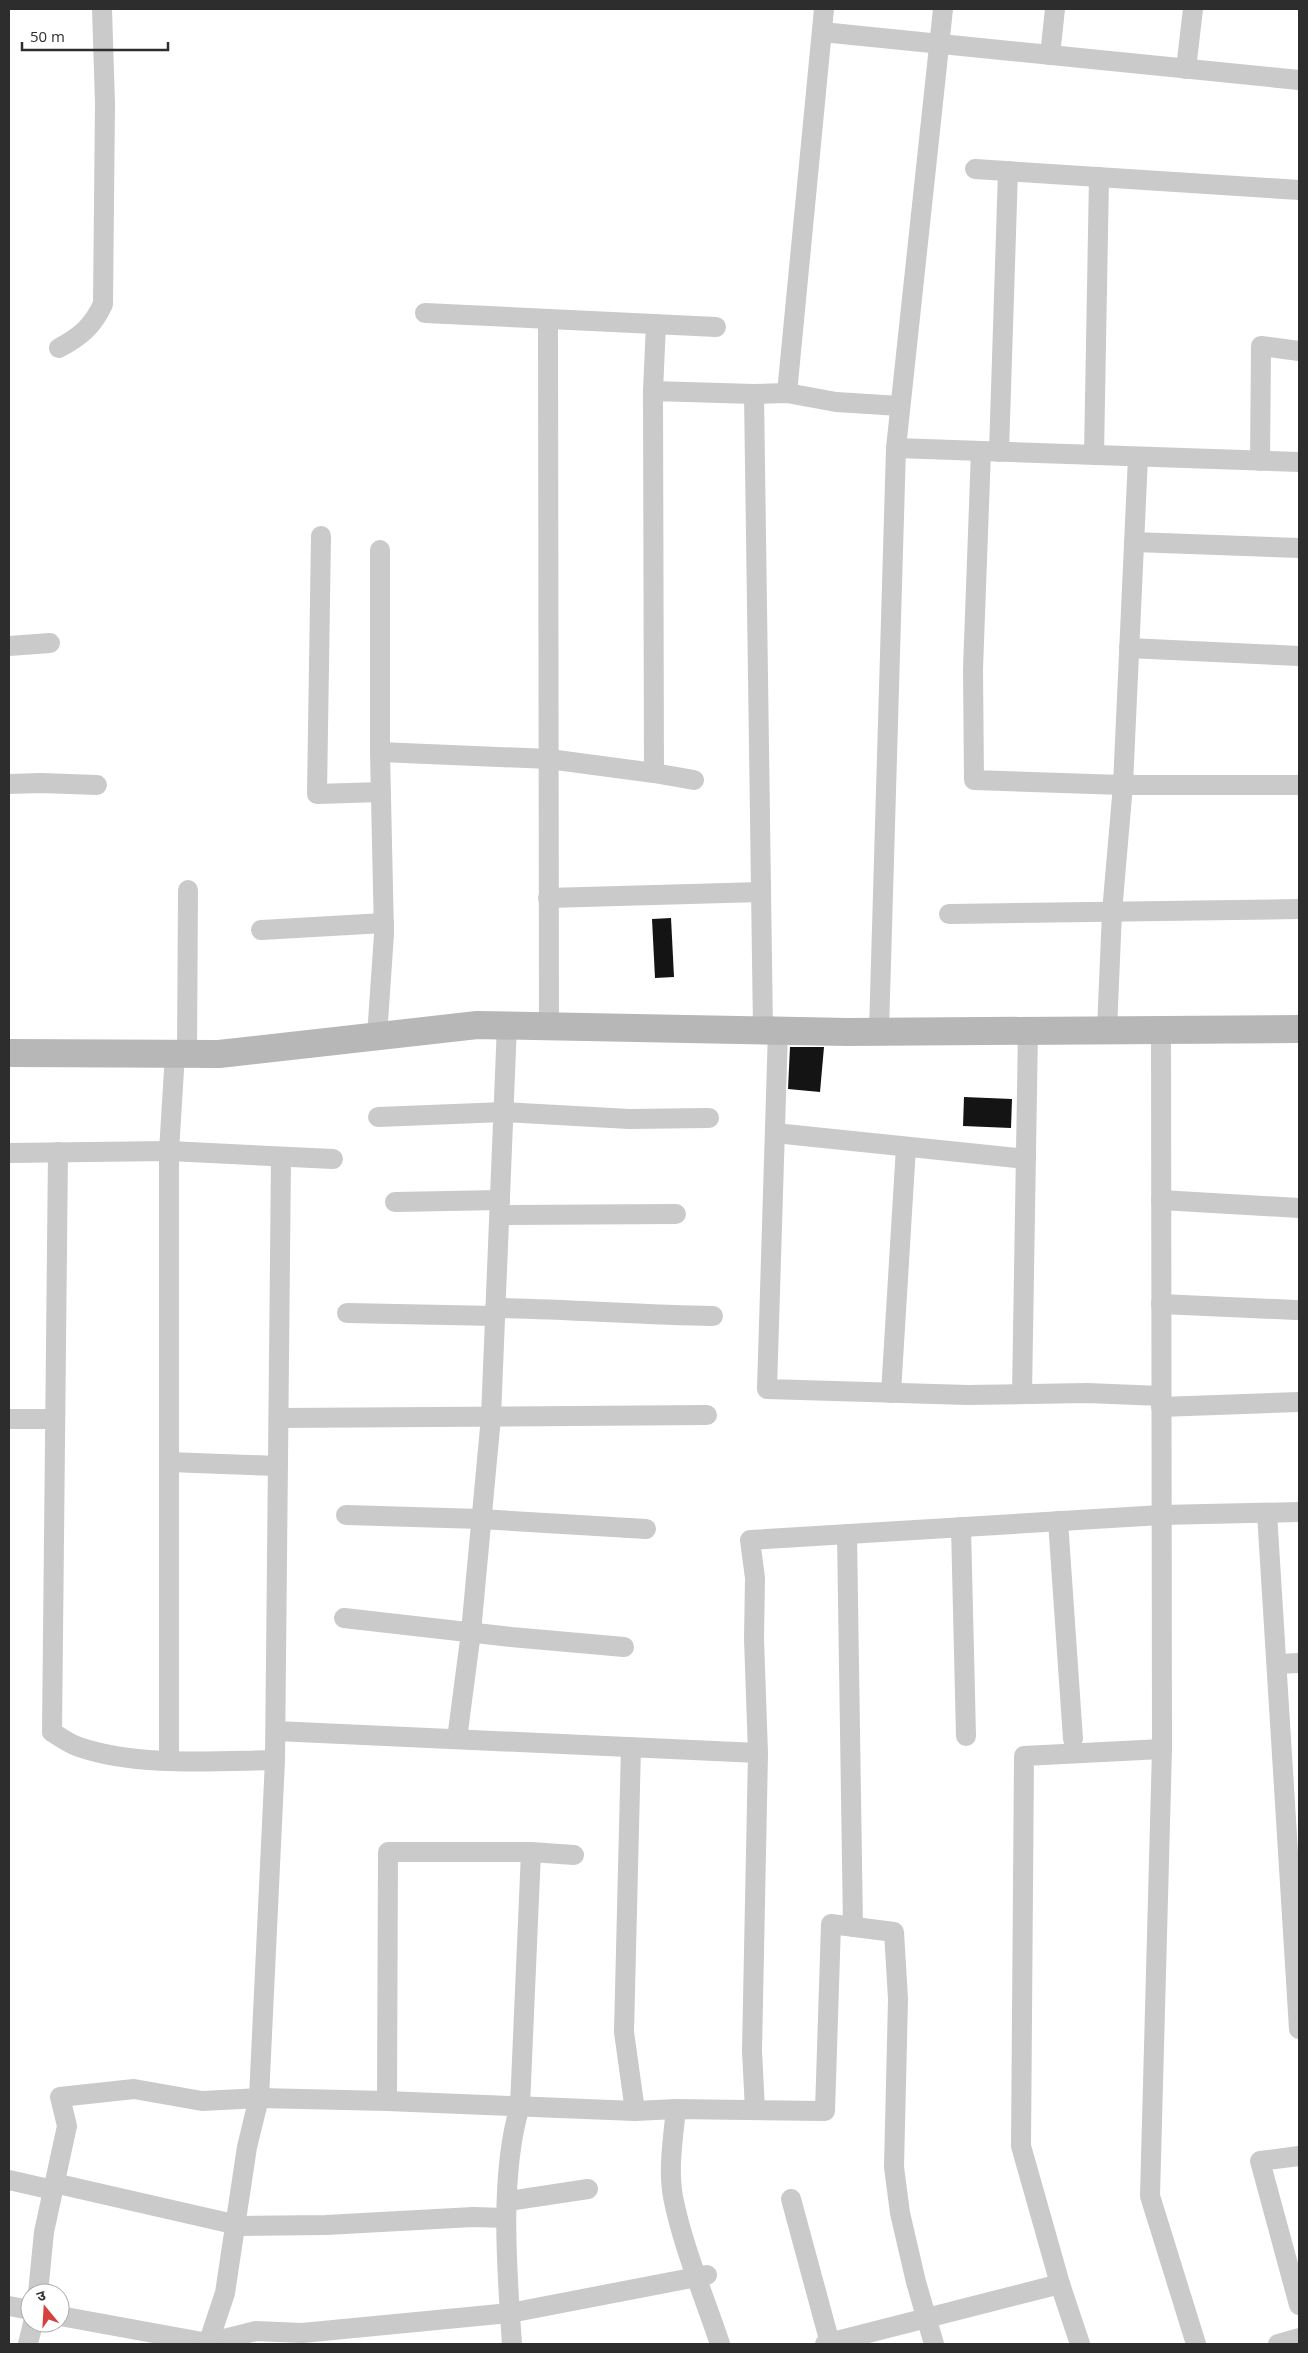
<svg xmlns="http://www.w3.org/2000/svg" width="1308" height="2353" font-family="'Open Sans','Noto Sans Devanagari',sans-serif">
<rect width="100%" height="100%" fill="#fff"/>
<g fill="#141414">
<path d="M671,918L674,977L655,978L652,919Z"/>
<path d="M790,1047H824L820,1092L788,1089Z"/>
<path d="M964,1097L1012,1099L1011,1128L963,1126Z"/>
</g>
<g fill="none" stroke-linecap="round" stroke-linejoin="round">
<g stroke="#cacaca" stroke-width="20">
<path d="M822,32L1299,80"/>
<path d="M1050,55L1055,9"/>
<path d="M1186,69L1193,9"/>
<path d="M975,169L1299,190"/>
<path d="M425,313L716,327"/>
<path d="M548,319L549,1026"/>
<path d="M59,348C80,337 93,326 103,304L105,103L102,9"/>
<path d="M653,391L656,324"/>
<path d="M787,393L824,9"/>
<path d="M754,394L763,1030"/>
<path d="M896,448L1299,462"/>
<path d="M981,451L973,669L974,780L1123,785H1299"/>
<path d="M999,452L1008,171"/>
<path d="M1094,455L1099,177"/>
<path d="M1260,461L1261,346L1299,351"/>
<path d="M321,536L317,794L381,792"/>
<path d="M1134,542L1299,548"/>
<path d="M9,646L50,643"/>
<path d="M1129,648L1299,656"/>
<path d="M380,752L549,759L654,773L653,391L754,394L787,393L836,402L900,406"/>
<path d="M654,773L694,780"/>
<path d="M9,784L41,783L97,785"/>
<path d="M548,898L761,892"/>
<path d="M949,914L1299,909"/>
<path d="M261,930L384,923"/>
<path d="M778,1030L767,1389L968,1395L1087,1393L1161,1396"/>
<path d="M1107,1030L1112,912L1123,785L1138,457"/>
<path d="M1161,1030L1162,1749L1150,2196L1196,2344"/>
<path d="M879,1031L896,448L943,9"/>
<path d="M377,1036L384,934L380,752V550"/>
<path d="M187,1054L188,890"/>
<path d="M378,1117L504,1112L629,1119L709,1118"/>
<path d="M775,1133L1026,1159"/>
<path d="M58,1152L52,1732C60,1737 70,1744 79,1747C137,1767 214,1761 275,1760"/>
<path d="M9,1153L169,1151L333,1159"/>
<path d="M1161,1200L1299,1208"/>
<path d="M395,1202L500,1200"/>
<path d="M500,1215L676,1214"/>
<path d="M1161,1304L1296,1310"/>
<path d="M495,1308C568,1309 640,1315 713,1316"/>
<path d="M347,1313L495,1316"/>
<path d="M891,1393L906,1147"/>
<path d="M1022,1394L1028,1031"/>
<path d="M1161,1407L1299,1402"/>
<path d="M279,1418L707,1415"/>
<path d="M9,1419H55"/>
<path d="M169,1462L278,1466"/>
<path d="M1267,1513L1299,2029"/>
<path d="M346,1515L480,1519L646,1529"/>
<path d="M1058,1521L1073,1739"/>
<path d="M961,1527L966,1736"/>
<path d="M847,1534L853,1927"/>
<path d="M344,1618L511,1637L624,1647"/>
<path d="M1277,1664L1299,1663"/>
<path d="M276,1731L758,1753"/>
<path d="M457,1739L471,1632L491,1417L507,1025"/>
<path d="M631,1747L624,2032L635,2111"/>
<path d="M169,1761V1151L175,1054"/>
<path d="M387,2101L388,1852H531L574,1855"/>
<path d="M676,2109C673,2138 668,2169 673,2197C683,2247 704,2296 720,2344"/>
<path d="M755,2110L752,2051L758,1753L754,1639L755,1578L750,1540L1161,1515L1299,1512"/>
<path d="M1299,2156L1260,2161L1299,2305"/>
<path d="M9,2180L53,2190"/>
<path d="M54,2183L242,2226L326,2225L473,2217L506,2218"/>
<path d="M791,2199L830,2343"/>
<path d="M508,2201L588,2189"/>
<path d="M38,2293L44,2232L67,2126L60,2097L134,2089L202,2101L259,2098L387,2101L635,2111L676,2109L825,2111L831,1924L894,1932L898,1999L894,2167L900,2213L916,2282L934,2344"/>
<path d="M9,2306L30,2310"/>
<path d="M60,2316L208,2343L256,2331L302,2333L510,2313L707,2275"/>
<path d="M28,2344L33,2323"/>
<path d="M208,2344L225,2293L247,2147L259,2098L275,1760L281,1157"/>
<path d="M512,2344C507,2272 499,2175 520,2106L531,1852"/>
<path d="M825,2344L1060,2284"/>
<path d="M1080,2344L1060,2284L1021,2146L1024,1756L1162,1749"/>
<path d="M1278,2344L1299,2338"/>
</g>
<path stroke="#b7b7b7" stroke-width="28" d="M9,1053L219,1054L477,1025L848,1032L1299,1029"/>
</g>
<rect width="1308" height="2353" fill="none" stroke="#2d2d2d" stroke-width="20"/>
<g transform="translate(45 2308) rotate(342)"><circle r="24" fill="#ffffff" stroke="#ababab"/>
<path d="M0-4L9 19L0 12L-9 19Z" fill="#d5423d"/>
<text y="-8" font-size="14" font-weight="bold" text-anchor="middle" fill="#2d2d2d">उ</text>
</g>
<path d="M22 42v8h146v-8" fill="none" stroke="#2d2d2d" stroke-width="2.5"/>
<text x="30" y="42" font-size="15" fill="#2d2d2d" stroke="#ffffff" stroke-width="4" paint-order="stroke">50 m</text>
</svg>
